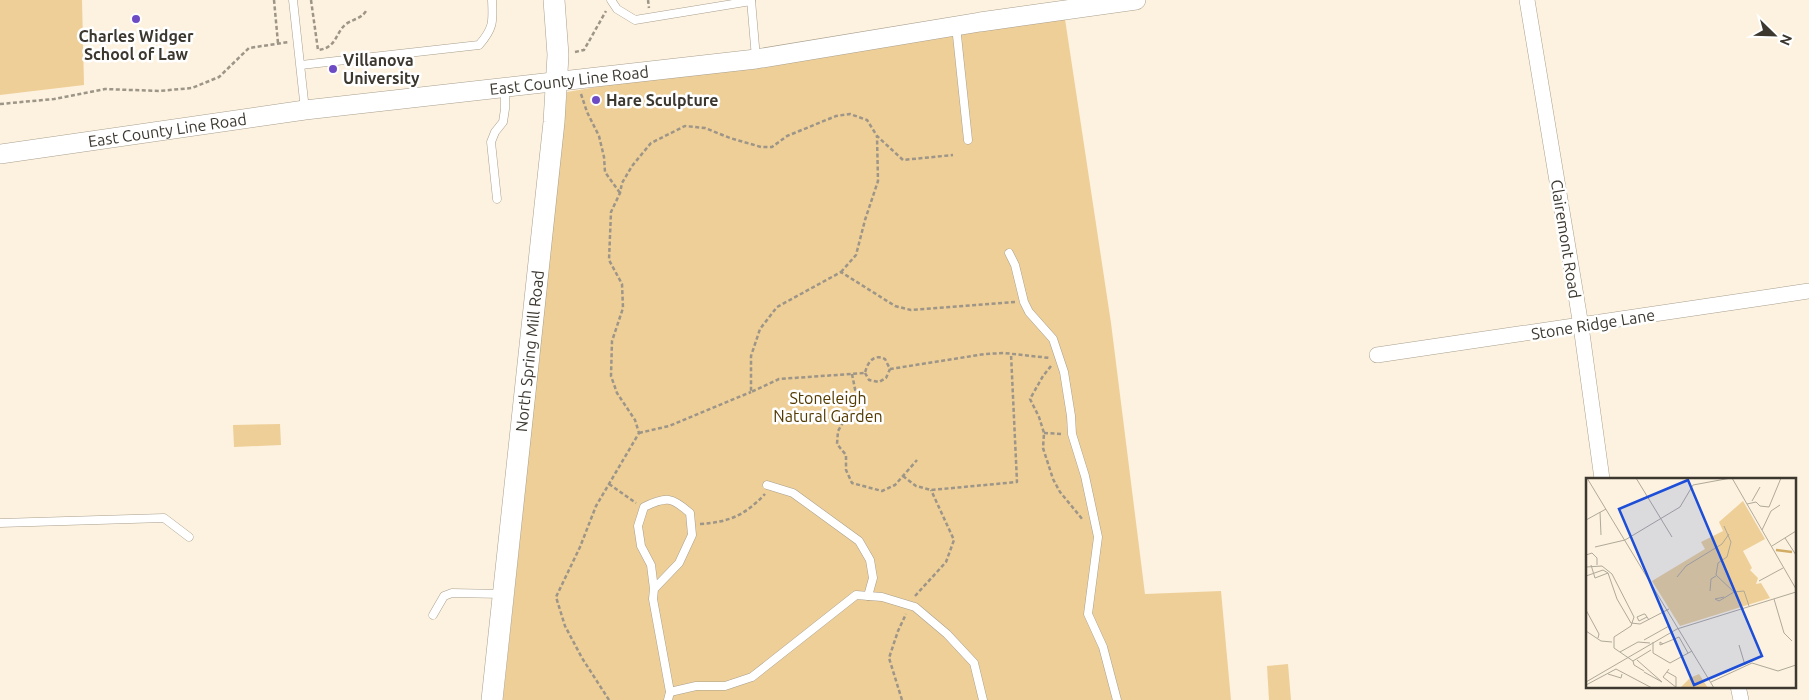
<svg xmlns="http://www.w3.org/2000/svg" width="1809" height="700" font-family="Ubuntu,sans-serif">
<rect width="100%" height="100%" fill="#fdf2df"/>
<g fill="#eecf98">
<path d="M0,0H82L84,85L0,95Z"/>
<path d="M1065,19L1111,323L1145,594L1221,591L1231,700H503L567,92L685,72Z"/>
<path d="M280,424L281,445L234,447L233,425Z"/>
<path d="M1288,664L1291,700H1269L1267,666Z"/>
</g>
<g fill="none" stroke-linecap="round" stroke-linejoin="round">
<g stroke="#a99f8d" stroke-width="9">
<g id="service">
<path d="M293,0L305,110"/>
<path d="M611,0L617,9L635,20L751,1"/>
<path d="M751,0L756,58"/>
<path d="M956,26L968,140"/>
<path d="M301,65L479,45C494,28 493,21 492,0"/>
<path d="M497,199L491,142L495,132L503,122L505,109V89"/>
<path d="M1009,253L1015,265L1024,302L1029,312L1053,339L1064,372L1071,416L1072,434L1085,476L1098,537L1088,614L1103,647L1117,700"/>
<path d="M767,485L793,493L859,541L870,560L873,578L868,596"/>
<path d="M0,523L164,518L189,537"/>
<path d="M654,589L679,563L692,535L690,513C672,497 666,496 644,507L638,526L641,546L651,565L654,589L653,599L670,692L668,700"/>
<path d="M433,615L444,596L452,593L502,594"/>
<path d="M670,692L696,686H725L752,677L856,595L882,597L915,607L947,634L974,663L983,700"/>
</g>
</g>
<g stroke="#a99f8d" stroke-width="16">
<g id="minor">
<path d="M1527,0L1581,326L1602,479"/>
<path d="M1377,355L1809,291"/>
<path d="M1738,686L1741,700"/>
</g>
</g>
<g stroke="#a99f8d" stroke-width="20">
<g id="tertiary">
<path id="s1" d="M0,154L305,110L756,59L980,22L1136,0"/>
</g>
</g>
<g stroke="#a99f8d" stroke-width="22">
<g id="secondary">
<path id="s2" d="M492,700L554,122L558,55L554,0"/>
</g>
</g>
<g stroke="#9d9588" stroke-width="2.5" stroke-dasharray="4 2.5" stroke-linecap="butt">
<path d="M274,0L278,43"/>
<path d="M311,0L318,50C337,48 335,33 346,24C353,19 361,19 366,11"/>
<path d="M648,0L649,8"/>
<path d="M575,52L584,50L606,11"/>
<path d="M581,94L587,112L599,136L604,157L605,172L620,193"/>
<path d="M0,104L54,99L105,89L159,91L192,88L219,77L249,48L289,42"/>
<path d="M841,272L856,255L865,220L878,181L877,136"/>
<path d="M1015,302L911,310L895,306L841,272L777,307L760,329L751,356V392L779,379L865,373C867,363 874,353 885,359L890,369L985,354L1004,353L1050,358"/>
<path d="M1051,366L1043,376L1030,399L1039,417L1044,433L1043,448L1053,479L1060,492L1083,520"/>
<path d="M865,373L869,380L879,382L886,378L890,369"/>
<path d="M852,374L857,399L838,431L837,444L846,455V470L852,483L882,491L895,485L917,460"/>
<path d="M639,433L669,426L751,392"/>
<path d="M1044,433L1063,434"/>
<path d="M903,476L916,486L931,490L1017,482L1011,354"/>
<path d="M609,484L636,503"/>
<path d="M700,524C729,522 744,516 765,494"/>
<path d="M915,596L946,562L954,540L931,490"/>
<path d="M609,700L582,658L565,626L556,597L580,547L596,506L639,433L635,420L617,393L611,376L612,341L623,308L622,284L609,260L611,212L620,193L622,183L632,166L651,143L685,126L705,128L730,138L761,147H772L787,136L836,116L850,114L867,120L877,136L903,160L953,155"/>
<path d="M902,700L889,658L898,631L906,614"/>
</g>
<use href="#service" stroke="#fff" stroke-width="8"/>
<use href="#minor" stroke="#fff" stroke-width="15"/>
<use href="#tertiary" stroke="#fff" stroke-width="19"/>
<use href="#secondary" stroke="#fff" stroke-width="21"/>
</g>
<g fill="#6d4bc4" stroke="#fff" stroke-width="2">
<circle cx="136" cy="19" r="5"/>
<circle cx="333" cy="69" r="5"/>
<circle cx="596" cy="100" r="5"/>
</g>
<g text-anchor="middle" dominant-baseline="central" stroke-width="5" stroke-linejoin="round" paint-order="stroke">
<g font-size="16" font-weight="bold" fill="#3c3830" stroke="#fff" text-anchor="start">
<text x="136" y="36" text-anchor="middle">Charles Widger<tspan x="136" dy="18">School of Law</tspan></text>
<text x="343" y="60">Villanova<tspan x="343" dy="18">University</tspan></text>
<text x="606" y="100">Hare Sculpture</text>
</g>
<g font-size="16" fill="#3c3830" stroke="#fff">
<text stroke="none"><textPath href="#s1" startOffset="574">East County Line Road</textPath></text>
<text stroke="none"><textPath href="#s1" startOffset="169">East County Line Road</textPath></text>
<text transform="translate(1566 239) rotate(81)">Clairemont Road</text>
<text transform="translate(1593 324) rotate(-9)">Stone Ridge Lane</text>
<text stroke="none"><textPath href="#s2" startOffset="351">North Spring Mill Road</textPath></text>
</g>
<g font-size="16" fill="#533a00" stroke="#fff">
<text x="828" y="398">Stoneleigh<tspan x="828" dy="18">Natural Garden</tspan></text>
</g>
</g>
<g transform="translate(1586 478)">
<rect width="210" height="210" fill="#fdf2df"/>
<path d="M157,23L179,61L157,73L166,90L164,92L172,100L170,106L175,105L184,120L94,148L66,103L119,71L115,64L137,53L133,44ZM113,196L122,210H94L104,200Z" fill="#eecf98"/>
<path fill="none" stroke="#d1ac65" stroke-width="2.5" d="M190,72L206,74"/>
<path fill="none" stroke="#b0a899" stroke-width="1" d="M1,0L128,210M50,0L86,59M146,0L210,111M166,23L174,9M161,26L170,24L174,28L183,29L195,0M14,34L15,57M0,42L20,31M138,48L145,64L141,79L132,85L130,97L148,114M176,52L185,33L194,27M199,60L210,77M186,68L210,53M9,69L39,62L94,29L107,7L145,0M0,77L6,75L11,80V87M5,87L9,100L22,95M0,89L16,88L26,96L48,139L45,148L28,159V170L47,183L65,172M0,98L17,92L22,95L31,121L45,145L54,146L83,131M91,99L100,88L136,66L143,56M173,103L197,90M124,113L125,101L130,98M138,119L129,121L133,123L148,114L158,113L163,128M188,121L198,155L206,163M0,132L13,156L12,160M61,139L53,143L51,139L58,136H59L63,142M0,153L15,163L26,164M58,162L83,148L77,134M67,164V175L84,185L106,173M77,166L74,164V167L93,159L102,175M153,167L159,187M34,174L52,164L64,165M51,182L76,204L58,194M47,183L48,187L58,193M83,191L77,199L91,210M81,194L90,199V209M22,196L35,200L36,196M0,204L91,151L210,114M125,204L166,185L192,193L210,187M0,207L30,191L66,210"/>
<path fill="#1d4ed8" fill-opacity="0.15" stroke="#1d4ed8" stroke-width="2.5" d="M102,2L176,178L108,207L33,31Z"/>
<rect width="210" height="210" fill="none" stroke="#3c3830" stroke-width="2.5"/>
</g>
<g transform="translate(1774 35) rotate(113)" stroke="#ffffff" stroke-width="4" paint-order="stroke">
<path d="M0-4L9 19L0 12L-9 19Z" fill="#3c3830"/>
<text y="-8" font-size="14" font-weight="bold" text-anchor="middle" fill="#3c3830">N</text>
</g>
</svg>
